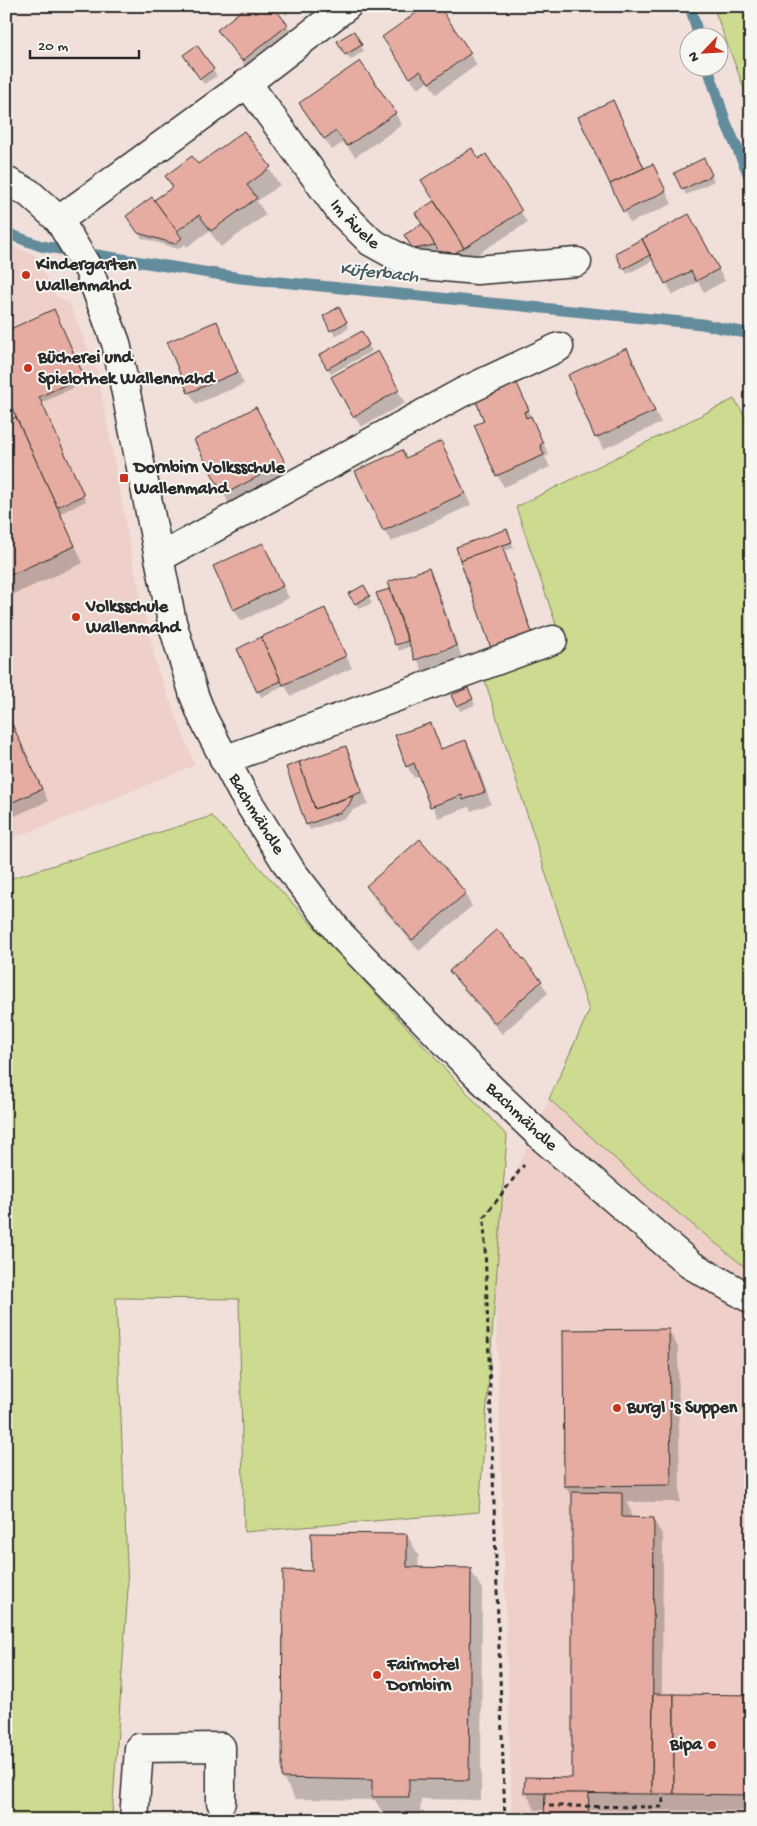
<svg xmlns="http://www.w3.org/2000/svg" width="757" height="1826" font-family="'Gochi Hand',sans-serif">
<rect width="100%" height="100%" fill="#f1e0da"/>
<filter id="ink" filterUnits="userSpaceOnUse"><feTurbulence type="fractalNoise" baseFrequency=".02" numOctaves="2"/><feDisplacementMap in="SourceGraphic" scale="10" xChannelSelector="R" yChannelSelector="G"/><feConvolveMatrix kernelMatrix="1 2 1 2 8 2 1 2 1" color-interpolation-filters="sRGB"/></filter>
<g filter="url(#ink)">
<g fill="#eed0c9">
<path d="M6,244L34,254L56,296L69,303L97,369L134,567L157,668L195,765L82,812L6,841Z"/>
<path d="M549,1099L651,1191L751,1272V1820H512L493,1221Z"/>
</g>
<g fill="#ccdb8f" stroke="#7c835d">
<path d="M713,6H751V107Z"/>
<path d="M734,399L751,426V1272L651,1191L549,1099L589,1011L483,674L563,645L516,507Z"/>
<path d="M212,816L507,1136L479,1512L244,1532L239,1299L116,1298L128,1589L112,1815L6,1819V880Z"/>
</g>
<g fill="#0003">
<path d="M279,6H297L286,15Z"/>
<path d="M437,6L477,65L436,94L428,82L418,89L390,49Z"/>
<path d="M287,26L293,38L249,72L219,30Z"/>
<path d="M353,32L364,51L350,60L338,41Z"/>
<path d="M197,46L217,76L204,84L188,61Z"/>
<path d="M613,102L645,169L653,165L672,204L630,223L580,117Z"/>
<path d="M395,113L402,125L355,157L344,142L332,150L308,115Z"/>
<path d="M244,132L280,185L257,201L266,215L221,247L209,231L187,247L185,244L178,249L142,238L131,222L173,188L167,176L198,166Z"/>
<path d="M478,160L521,212L527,223L471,258L468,253L456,259L439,250L417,254L406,236L423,224L416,213L436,201Z"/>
<path d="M707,165L714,181L686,195L683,189Z"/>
<path d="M689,215L725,281L704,292L698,282L673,295L654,260L627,274L616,254Z"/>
<path d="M338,308L349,328L335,336L324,316Z"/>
<path d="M56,316L86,382L41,403L86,501L61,513L83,563L6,598V422H20Z"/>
<path d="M216,323L244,384L196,404L189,392Z"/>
<path d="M361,333L372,351L331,374L321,355Z"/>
<path d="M626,350L661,423L603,449L597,437Z"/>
<path d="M377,353L405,403L361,427L332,378Z"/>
<path d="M515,383L549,455L545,457L550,467L504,487L497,475L486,422Z"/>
<path d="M263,421L290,474L230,506L224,494Z"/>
<path d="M447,455L471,505L391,542L384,530L406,459Z"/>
<path d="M507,530L514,548L504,551L538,648L462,559Z"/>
<path d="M262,544L289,598L241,621L234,609Z"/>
<path d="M428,569L435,581L462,658L423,671L411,646L399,651L378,594L392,590Z"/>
<path d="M363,587L372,603L360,609L353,600Z"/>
<path d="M324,610L352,668L291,696L285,686L261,697L238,649Z"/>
<path d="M471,695L475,705L460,711L453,696Z"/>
<path d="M6,710L48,801L6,820Z"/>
<path d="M431,724L442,750L466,741L473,753L491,804L471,811L469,807L438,818L420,775L414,778L407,766Z"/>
<path d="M345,747L352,759L368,804L353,810L345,818L310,830L307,824Z"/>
<path d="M420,841L465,894L472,906L419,951L374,898L367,886Z"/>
<path d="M497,931L541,982L548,993L502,1034L458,983L451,971Z"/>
<path d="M668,1330L678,1347L680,1502H626L631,1511V1519H653L663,1536L662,1695L751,1696V1811L591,1810V1820H548L546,1810H535L526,1793L573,1779V1500L565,1486Z"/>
<path d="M407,1535L419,1556L418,1568L470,1569L482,1589L481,1800L421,1799L420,1817H385L375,1800L295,1799L283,1778L285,1572H313Z"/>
</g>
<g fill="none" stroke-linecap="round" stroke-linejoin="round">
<g stroke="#628b9c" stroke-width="11">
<path d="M690,6L699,38"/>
<path d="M708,68L726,123L751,180"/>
<path d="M6,233L41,246L241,278L702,324L751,334"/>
</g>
</g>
<g fill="#e6aca1" stroke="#2b2b2b">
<path d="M247,6H273L288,25L242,61L217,30Z"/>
<path d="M426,6H439L471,53L429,83L420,71L410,78L382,37Z"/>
<path d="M354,31L362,45L345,55L337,41Z"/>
<path d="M197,45L214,69L200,79L183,55Z"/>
<path d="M360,61L396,113L347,146L336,131L324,139L299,103Z"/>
<path d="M613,100L644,168L610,184L578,117Z"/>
<path d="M244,131L271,167L247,185L257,198L211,231L199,215L177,231L154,200L173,187L165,176L192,156L198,164Z"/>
<path d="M472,148L478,159L486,154L522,211L464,248L421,180Z"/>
<path d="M704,158L712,175L682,190L674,173Z"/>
<path d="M653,164L666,191L623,212L610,184Z"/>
<path d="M152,197L182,238L175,244L138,233L126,216Z"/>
<path d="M434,201L464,248L453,254L440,253L415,213Z"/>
<path d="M689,214L719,269L696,281L691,271L665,284L642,239Z"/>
<path d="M422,224L435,245L413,249L404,235Z"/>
<path d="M642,239L650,255L623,269L615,253Z"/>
<path d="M339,307L347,322L330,331L323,316Z"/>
<path d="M54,309L84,376L39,397L84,495L57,507L6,395V331Z"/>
<path d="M217,321L238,372L188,393L167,342Z"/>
<path d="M362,331L369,345L327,369L319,355Z"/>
<path d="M627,348L655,411L595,438L568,375Z"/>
<path d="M378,351L399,390L353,417L331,377Z"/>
<path d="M516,381L529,410L524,412L526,418L531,416L543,443L540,445L544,455L496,476L474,425L484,421L475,399Z"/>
<path d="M256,407L285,462L223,495L194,440Z"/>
<path d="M16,417L75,546L6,577V421Z"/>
<path d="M441,441L465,493L383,531L355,471L402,450L406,458Z"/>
<path d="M507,529L512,542L460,560L456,547Z"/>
<path d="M263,543L283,586L233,610L213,566Z"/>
<path d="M502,545L533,636L492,651L460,560Z"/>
<path d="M429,568L456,646L415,660L388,582Z"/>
<path d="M364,585L370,596L355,604L348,594Z"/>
<path d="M390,589L408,641L395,645L376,593Z"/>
<path d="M325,608L346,656L283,685L261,637Z"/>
<path d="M261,637L281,681L257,692L237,649Z"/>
<path d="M468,688L473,699L456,706L451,695Z"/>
<path d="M6,711L42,789L6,805Z"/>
<path d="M431,723L441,749L466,740L485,792L463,800L462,795L430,807L414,763L406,767L395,735Z"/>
<path d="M346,746L362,792L315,809L299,762Z"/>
<path d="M299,762L315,809L353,796L349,805L341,812L306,825L286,767Z"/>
<path d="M420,839L466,893L412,940L366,886Z"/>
<path d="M497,929L542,981L495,1023L449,971Z"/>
<path d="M669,1329L671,1485L564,1486L563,1330Z"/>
<path d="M572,1492L622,1493V1517L654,1518L652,1794L524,1793L525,1777L572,1778Z"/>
<path d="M311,1533L407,1534V1567L471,1568L469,1780L409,1779V1797H372V1780L282,1778L283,1570L312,1571Z"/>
<path d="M653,1694H674V1794H652Z"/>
<path d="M674,1694L751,1695V1795L674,1794Z"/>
<path d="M545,1793H589L588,1817L544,1816Z"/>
</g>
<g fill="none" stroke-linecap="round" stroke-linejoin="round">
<g stroke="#2b2b2b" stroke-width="31">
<g id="minor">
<path id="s1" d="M247,83L340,211L371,242L411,264L477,270L577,262"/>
<path id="s2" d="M6,181L29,193L59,220L89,270L116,343L172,622L194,695L203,718L242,792L290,869L341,935L477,1075L544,1139L691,1265L751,1299"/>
<path d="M59,220L247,83L347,6"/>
<path d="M159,558L461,393L559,347"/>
<path d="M224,760L553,640"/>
<path d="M134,1820L139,1748L221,1747V1802"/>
</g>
</g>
<g stroke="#2b2b2b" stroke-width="3" stroke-dasharray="5 4" stroke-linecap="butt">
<path d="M549,1806L662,1807L664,1794"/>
<path d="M505,1820L484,1217L524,1165"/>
</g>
<use href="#minor" stroke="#f6f6f2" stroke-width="28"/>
</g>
</g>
<g fill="#c8321e" stroke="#f6f6f2" stroke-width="2">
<circle cx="26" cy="275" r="5"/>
<circle cx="28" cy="368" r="5"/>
<rect x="119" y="473" width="10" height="10" rx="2.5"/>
<circle cx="76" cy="617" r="5"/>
<circle cx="617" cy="1408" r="5"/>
<circle cx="377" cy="1675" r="5"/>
<circle cx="712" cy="1745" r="5"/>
</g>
<g text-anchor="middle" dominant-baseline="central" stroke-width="4" stroke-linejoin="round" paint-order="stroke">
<g font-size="18" fill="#2b2b2b" stroke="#f6f6f2">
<text stroke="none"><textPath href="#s1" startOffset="178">Im Äuele</textPath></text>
<text stroke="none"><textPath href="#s2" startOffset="698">Bachmähdle</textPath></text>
<text stroke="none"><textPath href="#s2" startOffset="1102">Bachmähdle</textPath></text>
</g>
<g font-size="18" font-weight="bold" fill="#2b2b2b" stroke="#f6f6f2" text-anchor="start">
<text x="36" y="265">Kindergarten<tspan x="36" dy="21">Wallenmahd</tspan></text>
<text x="38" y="358">Bücherei und<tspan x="38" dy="21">Spielothek Wallenmahd</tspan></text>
<text x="134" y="468">Dornbirn Volksschule<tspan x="134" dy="21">Wallenmahd</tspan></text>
<text x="86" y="607">Volksschule<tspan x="86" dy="21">Wallenmahd</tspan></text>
<text x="627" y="1408">Burgl 's Suppen</text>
<text x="387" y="1665">Fairmotel<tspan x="387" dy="21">Dornbirn</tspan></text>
<text x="702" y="1745" text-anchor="end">Bipa</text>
</g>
<g font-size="19" font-style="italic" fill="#465b63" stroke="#f6f6f2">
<text transform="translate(379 274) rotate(6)">Küferbach</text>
</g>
</g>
<rect width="757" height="1826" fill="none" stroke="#f6f6f2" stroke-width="25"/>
<rect x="12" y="12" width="732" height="1801" fill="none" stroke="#2b2b2b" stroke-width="2" filter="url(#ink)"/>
<g transform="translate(704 52) rotate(245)"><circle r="24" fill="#f6f6f2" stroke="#a5a5a2"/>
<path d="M0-4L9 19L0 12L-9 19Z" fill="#c8321e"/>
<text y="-8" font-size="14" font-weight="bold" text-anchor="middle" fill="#2b2b2b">N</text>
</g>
<path d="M30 50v8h109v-8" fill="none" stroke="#2b2b2b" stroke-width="2.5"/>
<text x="38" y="50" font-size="15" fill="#2b2b2b" stroke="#f6f6f2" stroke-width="4" paint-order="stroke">20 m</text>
</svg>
